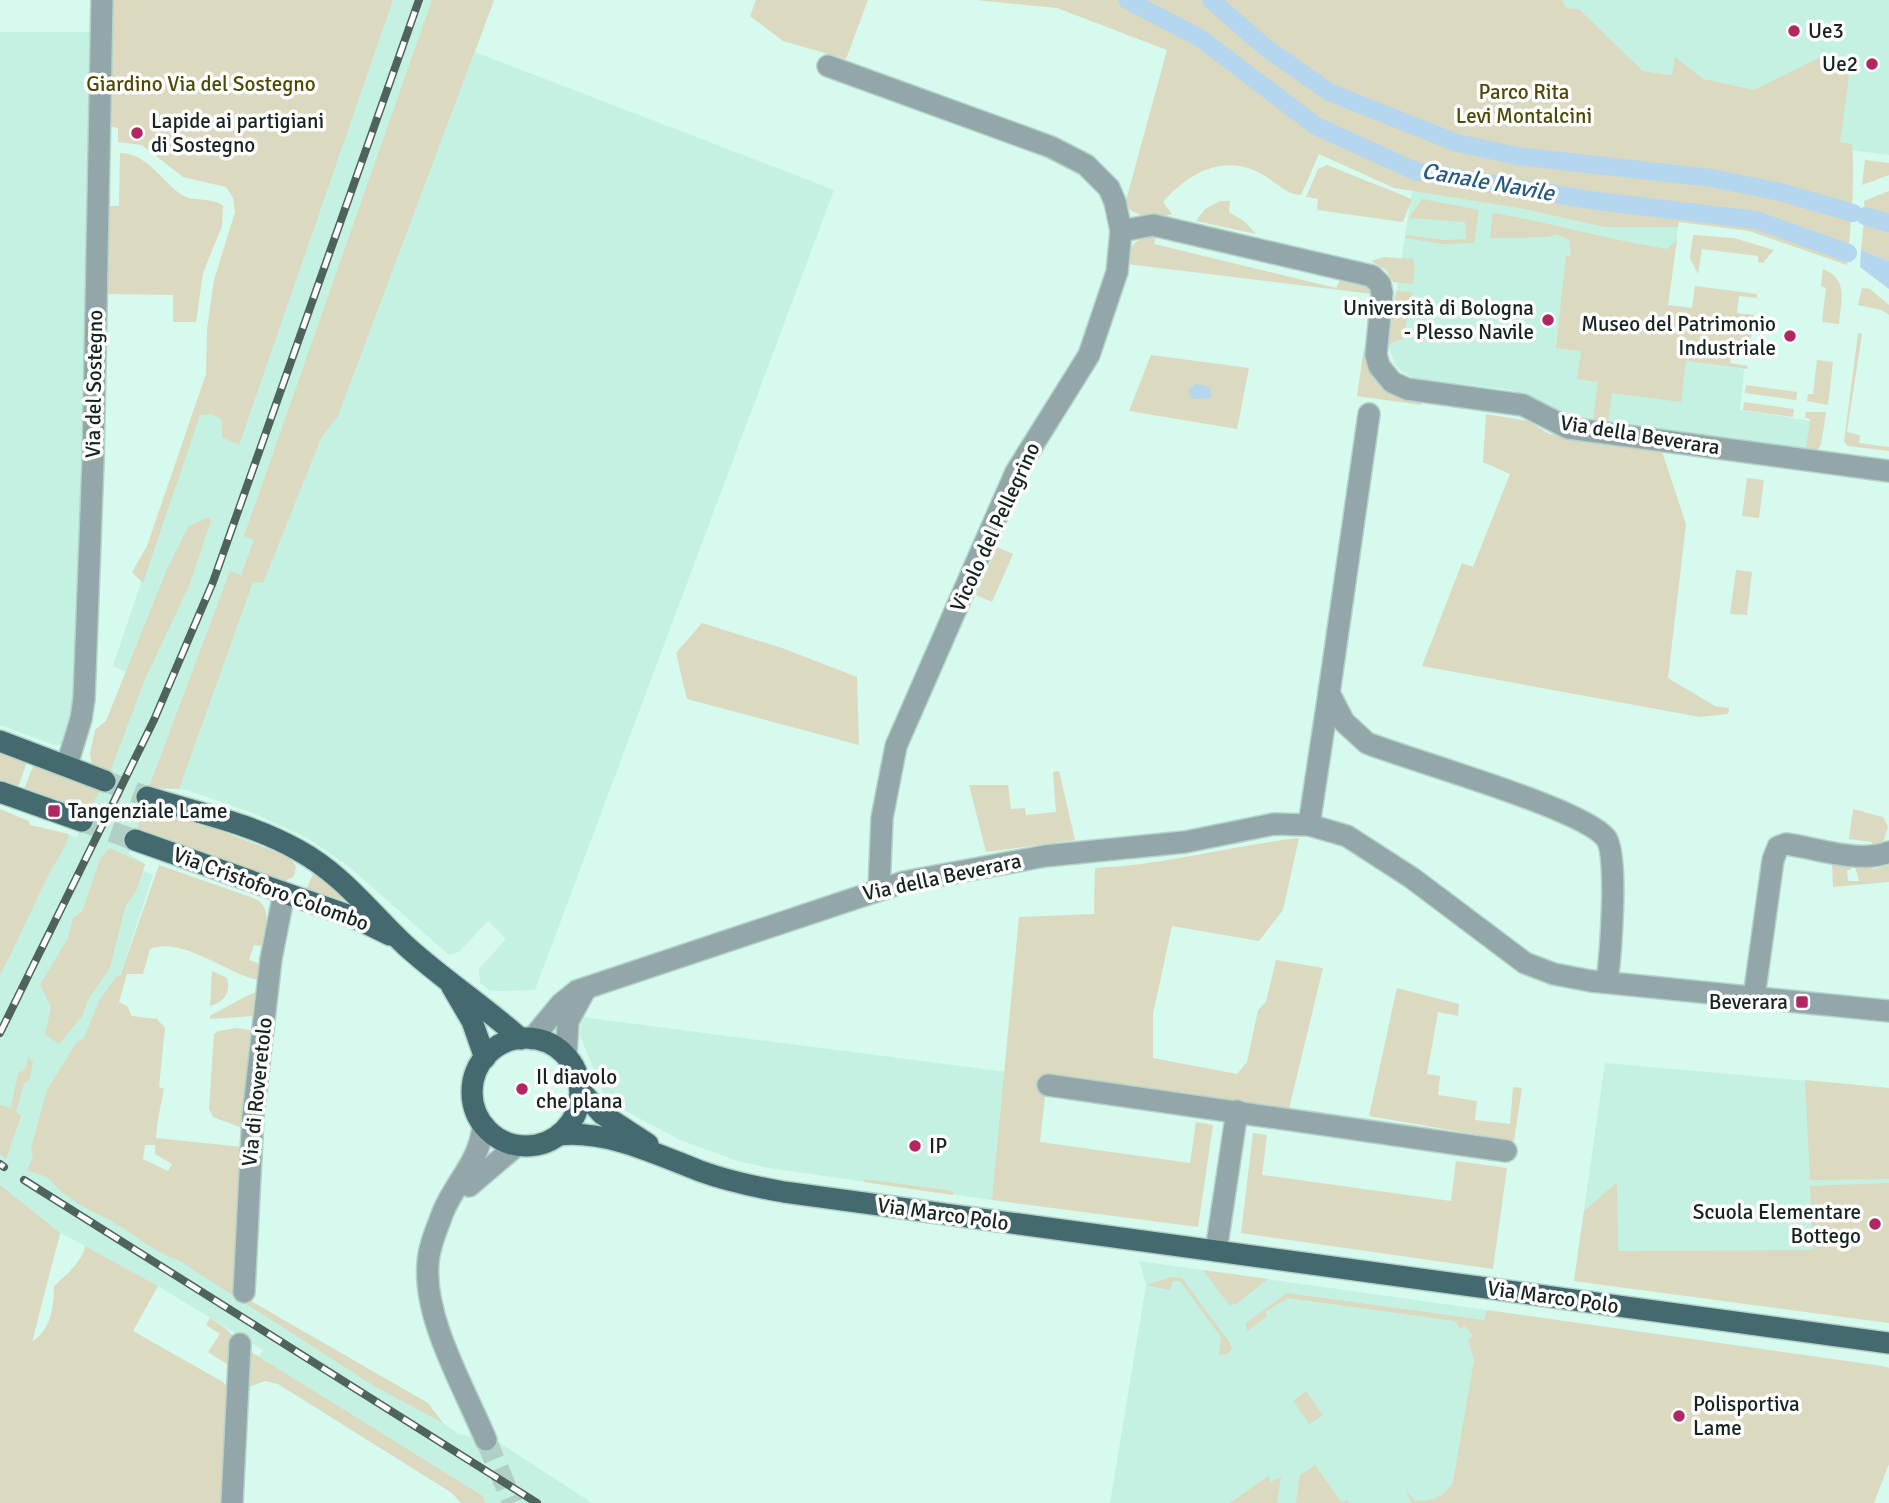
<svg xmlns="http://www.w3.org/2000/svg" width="1889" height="1503" font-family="Signika,sans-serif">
<rect width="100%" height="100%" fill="#d6faee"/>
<g fill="#c4f1e2">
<path d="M337,0H494L475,52L834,190L535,990L499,991L489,990L480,983L479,969L506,939L488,921L459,952L449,955L347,865L307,838L253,813L187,790L150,787L143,805L158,814L138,827L129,854L145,864L143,871L153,875L54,1175L284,1323L360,1368L428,1403L443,1423L459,1434L500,1443L592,1503H485L483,1496L259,1357L263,1350L245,1339L158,1286L61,1233L41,1300L0,1503V901L38,828L77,837L87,812L110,772L92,764L90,755L95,730L106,721L127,672L113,666Z"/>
<path d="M1562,0H1889V155L1811,145L1672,75L1643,71L1579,9L1567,8Z"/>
<path d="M0,32H90L77,647L75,698L62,743L57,746L0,725Z"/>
<path d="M1412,191L1524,209L1604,227H1678L1668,305L1704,310L1671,359L1744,369L1740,410L1825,423L1820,447L1813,450L1574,420L1512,390L1414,378L1401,371L1395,364L1388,344Z"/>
<path d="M581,1017L1007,1072L992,1200L769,1168L738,1161L680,1140L607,1101L580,1036Z"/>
<path d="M1605,1063L1889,1088V1323L1574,1281Z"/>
<path d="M1139,1261L1487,1310L1454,1503H1110L1146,1285Z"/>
</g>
<g fill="#dbd9bf" fill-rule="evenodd">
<path d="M109,0H393L239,445L222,437V420L212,414L200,415L143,583L132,572L147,546L206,374L207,329L214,280L235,212L233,198L226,187L183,177L142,145L118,142V128L104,125Z"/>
<path d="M432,0H494L338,416L321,438L263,583L253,582L179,789L153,788L149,787L230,571L241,575L254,540L244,536Z"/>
<path d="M756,0H868L846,59L783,41L750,16Z"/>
<path d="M976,0H1562L1567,8L1579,9L1643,71L1672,75L1675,57L1703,79L1754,90L1819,58L1851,62L1840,142L1852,144C1855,185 1851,224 1847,265L1749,231L1679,222L1678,227H1604L1524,209L1394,188L1319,154L1301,195C1288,195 1279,185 1268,178C1229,151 1190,171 1163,202L1172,214C1158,219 1134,218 1125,204L1167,50L1057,8Z"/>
<path d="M120,153C147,153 161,181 182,195C196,203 211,196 223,206L222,226L203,273L196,322H173V295L105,294L107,206H119Z"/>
<path d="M1865,160L1889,163V175L1862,185Z"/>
<path d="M1327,165L1412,199L1403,222L1317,210L1318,199L1306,197L1318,169Z"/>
<path d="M1889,191V219L1865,213L1864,201Z"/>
<path d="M1422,199L1479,210L1474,243L1443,244L1405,238L1406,235L1445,240L1466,239L1465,222L1409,218Z"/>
<path d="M1220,201H1230L1229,212L1244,221L1256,234L1196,221L1205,209Z"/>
<path d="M1493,213C1552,223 1608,240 1667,249L1677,240L1668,305L1692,308L1695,286L1757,294V298L1739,296L1737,313L1754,315L1750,348L1733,345L1730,363L1748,366L1747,369L1686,361L1681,402L1612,393L1608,423L1593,421L1598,382L1577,379L1581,351L1556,348L1566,256H1571L1569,240L1556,234L1549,237L1490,238Z"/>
<path d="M1864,221L1889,229V261L1861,250Z"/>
<path d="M1693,235L1734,238L1774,250L1763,263L1758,262V256L1702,249L1698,274L1690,258Z"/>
<path d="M1156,236L1154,244L1336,288L1342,277L1370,287L1372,294L1127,264C1127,245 1138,237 1156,236Z"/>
<path d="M1384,257L1413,259L1415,266L1413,284L1393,282L1386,270L1371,261Z"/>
<path d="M1823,269C1849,279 1841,302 1839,324L1822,322L1826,288L1821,286Z"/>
<path d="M1862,288L1870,289L1889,305V315L1882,310L1858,305Z"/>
<path d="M1396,291L1412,292L1403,339L1388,344Z"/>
<path d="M1858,333L1862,334L1847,432L1860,435L1859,443L1889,447V451L1848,446L1844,442Z"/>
<path d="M1364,348C1378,387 1380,390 1422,400L1421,405L1357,396Z"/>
<path d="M1151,355L1249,368L1237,429L1129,411Z"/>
<path d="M1817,360L1833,362L1828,405L1807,401L1808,394H1813Z"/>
<path d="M1746,385L1797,392L1796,400L1745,393Z"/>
<path d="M1744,402L1794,409L1793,417L1743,410Z"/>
<path d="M1806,412H1826L1821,444L1817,450L1806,449L1810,419L1805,418Z"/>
<path d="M1486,414L1528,421L1549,434L1661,448L1686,524L1668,678L1715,706L1729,708L1728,714L1700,717L1422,666L1462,563L1473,567L1510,474L1483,462Z"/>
<path d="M1747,478L1764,480L1759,518L1742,516Z"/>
<path d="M209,517L211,521L189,586L145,679L110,772L92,764L90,755L95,730L106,721L168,567L188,527Z"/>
<path d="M997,547L1013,554L992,602L976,595Z"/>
<path d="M1736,570L1752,572L1747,615L1730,614Z"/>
<path d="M702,623L782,648L857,677L859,745L687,699L676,653Z"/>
<path d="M0,753L27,762L18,787L0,780Z"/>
<path d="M34,764L103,786L87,812L24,789Z"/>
<path d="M1059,771L1075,840L986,852L969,785H1008L1011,809L1025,808L1026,815L1056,812L1053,772Z"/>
<path d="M144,801L289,857L296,866L294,876L284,882L137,832Z"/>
<path d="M0,809L29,821L30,825L69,834C66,849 56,860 49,874C32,908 18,941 0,975Z"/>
<path d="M1853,809L1883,817L1888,827L1883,842L1871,846L1872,842L1849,839Z"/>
<path d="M1299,838L1283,910L1259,941L1172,926L1153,1014V1058L1237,1074L1247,1062L1258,1010L1266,1002L1276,960L1323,968L1288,1113L1047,1078L1040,1142L1190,1163L1196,1122L1213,1125L1198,1227L992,1200L1019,917L1094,914L1095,868C1164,865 1230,846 1299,838Z"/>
<path d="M109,848L145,864L137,889L125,907L110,968L89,998L82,1016L59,1044L45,1034L51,1007L40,985L68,938L73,918L82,912L100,859Z"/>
<path d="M1832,862L1851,866V870H1847L1848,881H1859L1855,866L1875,869L1889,865V882L1833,887Z"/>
<path d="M159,865L256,899C273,909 265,929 262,946L254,945L249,960L260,964L258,980C227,974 182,936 150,949L143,974H127L119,1002L127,1006L132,1016L157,1019L165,1028L159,1087L164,1089C161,1105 157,1120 156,1138L243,1147L237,1293L428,1403L443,1423L374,1386L178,1260C153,1252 135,1234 113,1222C89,1209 68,1201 51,1181C47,1175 34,1174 27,1170L33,1158L31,1148L47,1090L76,1043L84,1038L99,1001L116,977L120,976ZM145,1145H155V1154L172,1164L168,1171L143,1159Z"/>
<path d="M314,872L316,873L349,902L306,890Z"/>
<path d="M212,971L227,978C231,993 224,1002 210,1006Z"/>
<path d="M1397,988L1459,1004L1458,1016L1438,1012L1427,1074L1440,1076L1438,1095L1477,1101L1475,1120L1510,1124L1513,1087L1522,1088L1514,1141L1369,1116Z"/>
<path d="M256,992L254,1016L210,1019V1016C217,1012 251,993 256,992Z"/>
<path d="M237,1028L255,1031L242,1128L213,1117L209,1109L214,1034L219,1031Z"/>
<path d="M28,1058L33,1061L30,1079L24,1083L16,1112L21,1116L6,1159L0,1154V1105L11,1108L18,1073L25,1070Z"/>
<path d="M1805,1080L1889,1088V1179L1810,1180Z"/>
<path d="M1253,1133L1267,1135L1262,1175L1451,1201L1456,1161L1507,1168L1493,1269L1241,1233Z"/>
<path d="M865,1179L953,1191V1195L864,1182Z"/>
<path d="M1617,1182L1618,1251L1813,1250L1810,1186L1889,1183V1323L1574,1281L1584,1211Z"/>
<path d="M0,1185L60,1233L32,1342C51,1329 54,1308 54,1286C65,1276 83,1261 85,1246L158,1286L133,1331L223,1382L231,1392L226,1503H0Z"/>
<path d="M1203,1270L1268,1279L1236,1304L1229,1305Z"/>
<path d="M1172,1277L1182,1278L1230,1343L1232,1349L1228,1354L1219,1355L1221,1337L1180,1281H1173L1170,1290L1146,1285Z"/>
<path d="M1287,1293L1484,1320L1487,1310L1882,1366L1889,1368V1464L1874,1503H1412L1405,1490L1414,1500C1431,1503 1444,1497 1453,1482L1474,1360L1468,1340L1473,1336L1465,1326L1460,1329L1455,1321L1288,1298L1265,1312L1267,1316L1247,1331L1246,1323Z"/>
<path d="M210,1318C238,1336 236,1335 230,1366L208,1352L220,1334L206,1325Z"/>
<path d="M248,1350L483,1496L485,1503H461L452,1493L278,1384L265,1381L246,1388Z"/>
<path d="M1306,1391L1323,1415L1309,1424L1293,1401Z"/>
<path d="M1315,1465L1341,1502L1347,1500L1349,1503H1296L1300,1475Z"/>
<path d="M1268,1476L1271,1482L1281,1477L1277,1503H1230Z"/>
</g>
<g fill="#b4d6ef">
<path d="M1861,250L1889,261V289L1860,267Z"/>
<path d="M1196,384L1210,387L1211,398L1192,399L1188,390Z"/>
</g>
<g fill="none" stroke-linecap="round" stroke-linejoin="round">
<g stroke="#b4d6ef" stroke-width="18">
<path d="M1127,0L1200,38L1316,126L1415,171L1597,201L1756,220L1848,253"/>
<path d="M1211,0L1265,47L1329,92L1457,143L1518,156L1711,178L1780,192L1853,213"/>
<path d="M1865,216L1889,223"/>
</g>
<path stroke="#b0cfc5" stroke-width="21" stroke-dasharray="21 10" stroke-linecap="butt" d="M486,1440L513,1503"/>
<g stroke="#b0cfc5" stroke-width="21" stroke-dasharray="21 10" stroke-linecap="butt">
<path d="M105,781L147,797"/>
<path d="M82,821L135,840"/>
</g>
<g stroke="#b3d3c9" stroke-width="24">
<g id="minor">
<path d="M828,66L1051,147L1086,165L1109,188L1115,202L1121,231L1117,272L1089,355L1016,472L896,746L882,818L879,889"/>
<path d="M1121,231L1153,225L1372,276L1380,284L1382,293L1376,355L1379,366L1392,382L1407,389L1523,405L1568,428L1889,471"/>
<path d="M1369,414L1329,693L1344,722L1367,743C1412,761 1582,808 1606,838C1619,855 1610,959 1607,982"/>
<path d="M67,765L81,719L84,699L93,461L102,0"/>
<path d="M1309,825L1329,693"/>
<path d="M1754,997L1773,860L1778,847L1786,844C1816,848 1860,864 1889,852"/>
<path d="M532,1039L561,1004L577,991L904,882L1045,856L1185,842L1274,824L1309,825L1347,836L1412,878L1525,963L1554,974L1591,981L1889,1011"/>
<path d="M566,1055L568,1021L584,992"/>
<path d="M1048,1085L1506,1151"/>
<path d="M483,1126C480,1161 456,1181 443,1212C437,1229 429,1245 428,1263C423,1319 465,1389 486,1440"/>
<path d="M469,1186L516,1146"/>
<path d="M1216,1251L1237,1111"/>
<path d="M244,1292L253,1116L271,959L284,893"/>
<path d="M232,1503L240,1344"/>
</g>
</g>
<g stroke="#b3d3c9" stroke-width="24">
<g id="major">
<path d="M0,741L105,781"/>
<path d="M0,792L82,821"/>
<path d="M147,797C198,813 250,823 298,850C342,874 369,911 405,945C442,979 483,1005 521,1039"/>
<path d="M135,840L353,917L390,935"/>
<path d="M452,987L472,1021L485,1058"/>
<circle cx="526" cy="1092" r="54"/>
<path d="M580,1090L602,1114L648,1144"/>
<path d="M559,1135C607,1130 656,1154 700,1171C727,1181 756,1187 784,1192L1889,1343"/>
</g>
</g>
<use href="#minor" stroke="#93a6a9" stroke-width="21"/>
<use href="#major" stroke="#44696e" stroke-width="21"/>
<g stroke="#4f635d" stroke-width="8">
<g id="rail">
<path d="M0,1033L154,720L213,582L419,0"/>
<path d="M0,1164L4,1167"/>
<path d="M24,1180L537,1503"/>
</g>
</g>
<use href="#rail" stroke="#fefefe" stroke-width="5" stroke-dasharray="16" stroke-linecap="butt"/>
</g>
<g fill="#b22762" stroke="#fefefe" stroke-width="2.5">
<circle cx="1794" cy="31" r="7"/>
<circle cx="1872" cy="64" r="7"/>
<circle cx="137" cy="133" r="7"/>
<circle cx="1548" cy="320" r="7"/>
<circle cx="1790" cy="336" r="7"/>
<rect x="47" y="804" width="14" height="14" rx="3.5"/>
<rect x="1795" y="995" width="14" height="14" rx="3.5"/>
<circle cx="522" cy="1089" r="7"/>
<circle cx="915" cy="1146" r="7"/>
<circle cx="1875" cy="1224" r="7"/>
<circle cx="1679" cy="1416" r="7"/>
</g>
<g text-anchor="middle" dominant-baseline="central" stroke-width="7" stroke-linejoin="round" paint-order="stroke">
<g font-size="21" fill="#16231f" stroke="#fefefe" text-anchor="start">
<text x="1808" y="31">Ue3</text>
<text x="1858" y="64" text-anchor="end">Ue2</text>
<text x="151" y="121">Lapide ai partigiani<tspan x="151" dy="24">di Sostegno</tspan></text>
<text x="1534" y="308" text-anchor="end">Università di Bologna<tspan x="1534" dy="24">- Plesso Navile</tspan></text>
<text x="1776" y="324" text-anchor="end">Museo del Patrimonio<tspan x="1776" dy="24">Industriale</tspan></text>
<text x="68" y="811">Tangenziale Lame</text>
<text x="1788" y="1002" text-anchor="end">Beverara</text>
<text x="536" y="1077">Il diavolo<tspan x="536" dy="24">che plana</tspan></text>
<text x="929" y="1146">IP</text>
<text x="1861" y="1212" text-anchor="end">Scuola Elementare<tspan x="1861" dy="24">Bottego</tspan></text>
<text x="1693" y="1404">Polisportiva<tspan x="1693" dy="24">Lame</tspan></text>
</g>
<g font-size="21" fill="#4f4907" stroke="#fefefe">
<text x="201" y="84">Giardino Via del Sostegno</text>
<text x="1524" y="92">Parco Rita<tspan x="1524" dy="24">Levi Montalcini</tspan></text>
</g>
<g font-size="21" fill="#16231f" stroke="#fefefe">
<text transform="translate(94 384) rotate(-89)">Via del Sostegno</text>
<text transform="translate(1640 435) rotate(9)">Via della Beverara</text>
<text transform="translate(995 527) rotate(-65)">Vicolo del Pellegrino</text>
<text transform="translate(942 877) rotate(-12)">Via della Beverara</text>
<text transform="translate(271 889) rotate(20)">Via Cristoforo Colombo</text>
<text transform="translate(257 1092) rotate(-84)">Via di Roveretolo</text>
<text transform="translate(943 1214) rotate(8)">Via Marco Polo</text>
<text transform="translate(1553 1297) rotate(8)">Via Marco Polo</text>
</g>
<g font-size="23" font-style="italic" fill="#265a7e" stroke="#fefefe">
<text transform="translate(1488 182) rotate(10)">Canale Navile</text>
</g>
</g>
</svg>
